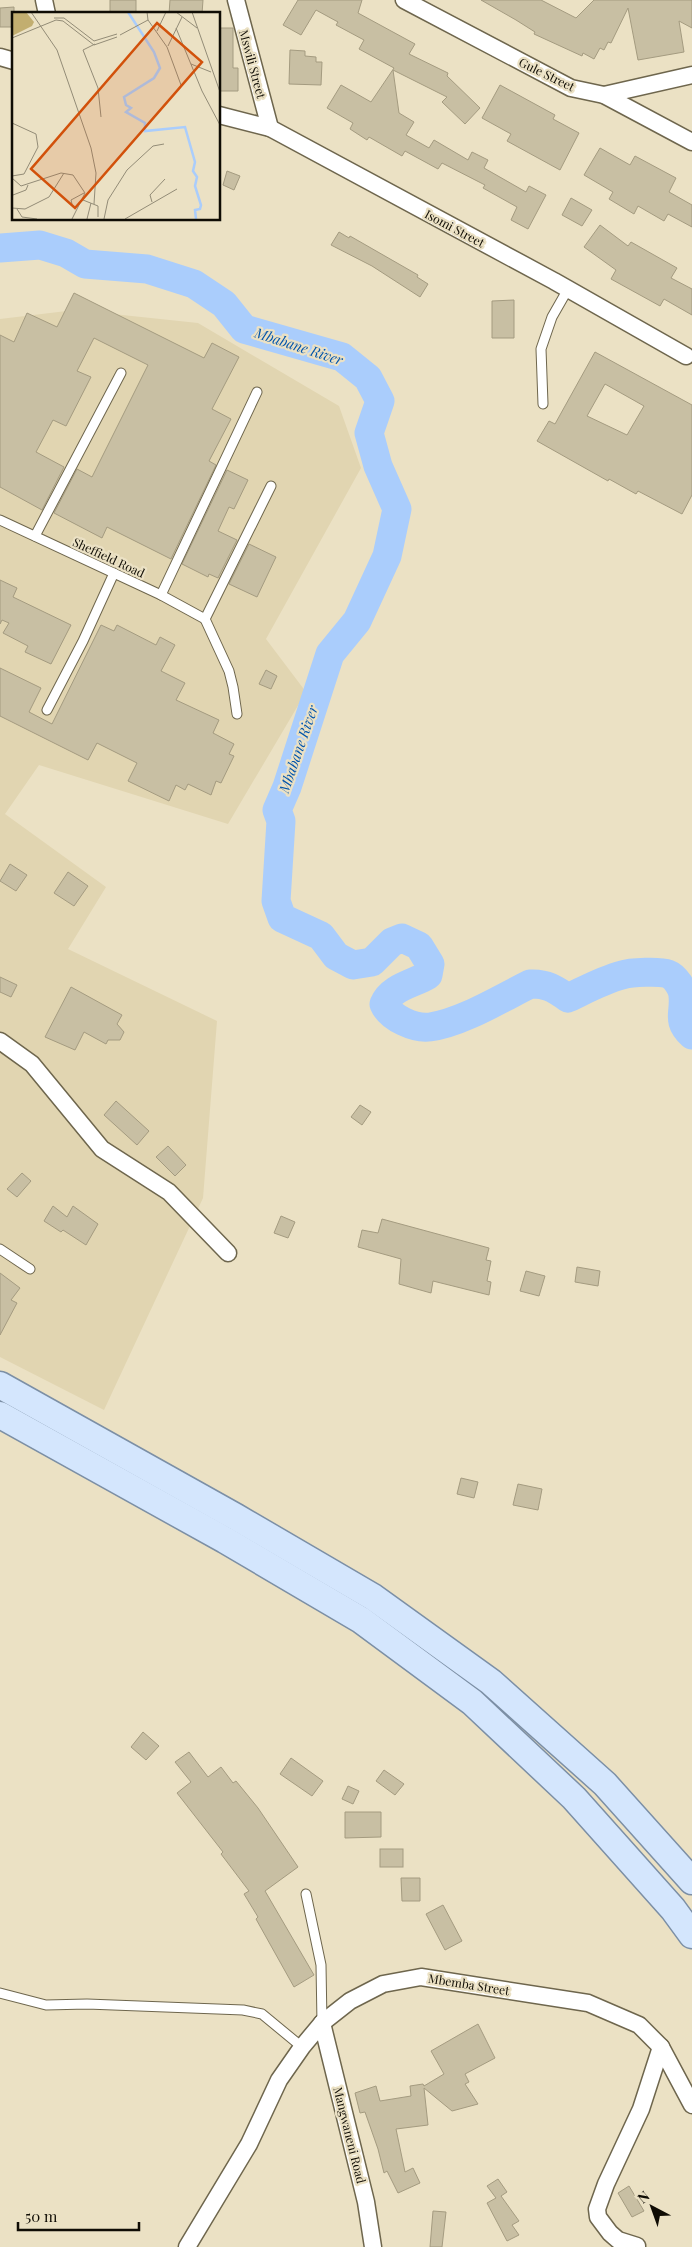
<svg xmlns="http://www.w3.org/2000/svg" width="692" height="2247" font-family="'Playfair Display',serif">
<rect width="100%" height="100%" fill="#ebe1c4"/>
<path fill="#e1d5b1" d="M75,310L198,323L339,406L361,468L266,639L306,692L228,824L39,765L5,814L106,887L68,949L217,1021L203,1198L104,1410L0,1357V319Z"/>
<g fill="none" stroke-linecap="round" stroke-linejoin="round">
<path stroke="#aacdfc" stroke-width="29" d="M0,248L40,245L66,253L85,264L147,269L194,284L224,304L244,329L342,357L368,378L380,401L369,433L378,466L397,509L387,556L357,621L330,654L287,787L277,810L281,821L276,901L282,918L321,936L336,956L353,965L372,962L392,942L402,938L419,946L430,964L428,975C413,984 391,987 384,1004C390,1018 415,1029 430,1027C461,1023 502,998 530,984C546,983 555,989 568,998C585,990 603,980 622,975C631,972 660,971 668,974C676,977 683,989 683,996C685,1014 676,1020 692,1035"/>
</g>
<g fill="#c8bfa3" stroke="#a49b80" fill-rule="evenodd">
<rect x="110" y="0" width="26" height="14"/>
<path d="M170,0H203L202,14H169Z"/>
<path d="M298,0H362L358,13L415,44L409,54L448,73L447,76L480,108L465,124L442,102L447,97L393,70L399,113L414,122L406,135L429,148L434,140L468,160L472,152L488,160L484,168L526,192L529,186L546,195L528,229L511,220L517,207L483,188L485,185L442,163L438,169L405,151L402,156L369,137L367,140L350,129L353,123L327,108L341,85L371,102L394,68L359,49L364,40L336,25L338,22L316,10L301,35L283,25Z"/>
<path d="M481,0H541L576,18L594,0H692V28L679,21L684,52L638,60L628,8L611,43L608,42L604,50L600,48L594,59L583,53L582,56L534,34L535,32L516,20Z"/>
<path d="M14,7V27H0V8Z"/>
<path d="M219,28H233V68H238V91H219Z"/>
<path d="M290,50L305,51V56L316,57V62H322L321,85L289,84Z"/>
<path d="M500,85L555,115L553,119L579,133L560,170L507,141L511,134L482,118Z"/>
<path d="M600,148L630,165L635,156L676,178L669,192L692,205V227L668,214L664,221L638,206L634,214L609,199L613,192L584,175Z"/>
<path d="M227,171L240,176L234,190L223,185Z"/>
<path d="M571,198L592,210L582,226L562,215Z"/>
<path d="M600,225L628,246L631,242L677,268L671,278L692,289V315L664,299L660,306L611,279L616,270L584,247Z"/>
<path d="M339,232L349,238L350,236L418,275L417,277L428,284L420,297L372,266L331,245Z"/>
<path d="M74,293L204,358L212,343L239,357L212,409L231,419L209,461L216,465L171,559L107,527L102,538L54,513L77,469L92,477L148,365L94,338L77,371L91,377L66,426L53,420L36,452L64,467L42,510L0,487V335L14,342L27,313L57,327Z"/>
<path d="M514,300V338H492V301Z"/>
<path d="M595,352L692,405V495L682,514L638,491L636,494L609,479L608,481L537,441L549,421L555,424ZM605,384L644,406L627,435L587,416Z"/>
<path d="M227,470L248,480L234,509L229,507L218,531L237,540L218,578L209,574L208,577L182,564Z"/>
<path d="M249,544L276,557L257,597L229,584Z"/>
<path d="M0,580L17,588L13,597L71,625L51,664L25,652L28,646L3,633L9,623L2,620L0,624Z"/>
<path d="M101,625L114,631L117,625L156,645L160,637L175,645L161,671L185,683L176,700L219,720L213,733L234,744L229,754L234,756L221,783L216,781L211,795L188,784L185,790L176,785L169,801L128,781L137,763L97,743L88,760L0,716V668L41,688L29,712L52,724Z"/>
<path d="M266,670L277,676L271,689L259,684Z"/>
<path d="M10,864L27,875L16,891L0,881Z"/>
<path d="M68,872L88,886L74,906L54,893Z"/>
<path d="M0,977L17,985L11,997L0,992Z"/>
<path d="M71,987L122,1015L117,1024L124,1032L120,1040H108L106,1044L84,1032L75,1050L45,1037Z"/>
<path d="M116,1101L149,1131L137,1145L104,1115Z"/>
<path d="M360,1105L371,1112L362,1125L351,1117Z"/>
<path d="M168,1146L186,1165L175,1176L156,1157Z"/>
<path d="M22,1173L31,1181L17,1197L7,1189Z"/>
<path d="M53,1206L67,1217L73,1206L98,1224L86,1245L63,1230L61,1232L44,1221Z"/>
<path d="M281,1216L295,1222L288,1238L274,1233Z"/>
<path d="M382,1219L489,1248L486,1260L491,1261L487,1281L491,1282L489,1295L433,1281L431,1293L399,1284L401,1259L358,1247L362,1230L378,1233Z"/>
<path d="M577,1267L600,1271L598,1286L575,1282Z"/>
<path d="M526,1271L545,1276L539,1296L520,1291Z"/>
<path d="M0,1273L20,1288L11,1300L17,1303L0,1335Z"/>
<path d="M461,1478L478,1482L474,1498L457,1494Z"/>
<path d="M518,1484L542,1489L538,1510L513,1505Z"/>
<path d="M143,1732L159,1746L146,1760L131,1747Z"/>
<path d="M189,1752L208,1777L221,1767L233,1783L236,1781L258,1808L298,1867L265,1891L314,1975L294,1987L256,1919L258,1917L244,1894L249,1891L221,1854L223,1852L177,1793L191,1782L175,1762Z"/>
<path d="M291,1758L323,1781L312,1796L280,1774Z"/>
<path d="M384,1770L404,1784L395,1795L376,1781Z"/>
<path d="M348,1786L359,1791L353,1804L342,1799Z"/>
<path d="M345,1812H381V1837L345,1838Z"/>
<rect x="380" y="1849" width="23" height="18"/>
<path d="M401,1878H420V1901H402Z"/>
<path d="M443,1905L462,1941L445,1950L426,1914Z"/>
<path d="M478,2024L495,2058L465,2074L469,2082L465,2084L478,2104L452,2111L424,2088L428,2125L396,2129L405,2172L413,2168L420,2183L398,2193L387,2171L384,2173L378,2149L365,2112L360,2113L355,2093L376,2086L380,2101L411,2096L410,2086L423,2084L424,2086L444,2074L431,2051Z"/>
<path d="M498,2179L507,2192L501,2196L519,2221L512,2225L519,2235L507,2241L487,2203L496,2198L487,2186Z"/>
<path d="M629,2186L644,2211L632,2217L618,2193Z"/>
<path d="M433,2211L446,2212L442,2247H430Z"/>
</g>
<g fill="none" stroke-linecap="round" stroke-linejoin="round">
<g stroke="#6e664d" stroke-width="11">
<g id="service">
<path d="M543,404L541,349L552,317L568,289"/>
<path d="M0,520L161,595L205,619"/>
<path d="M35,536L121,373"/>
<path d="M161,595L257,392"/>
<path d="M47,710L83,641L114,573"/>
<path d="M237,714L233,687L229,671L205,619L271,486"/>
<path d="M0,1249L30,1269"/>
<path d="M306,1894L321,1965L322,2023"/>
<path d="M0,1993L46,2005L87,2004L243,2010L262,2014L302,2047"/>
</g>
</g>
<g stroke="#6e664d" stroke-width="19">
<g id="minor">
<path d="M44,0L47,14"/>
<path d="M236,0L270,128"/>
<path d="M404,0L571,88L604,95L692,142"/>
<path d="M0,57L14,61"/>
<path d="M604,95L692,75"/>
<path d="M219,115L270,128L554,281L686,356"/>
<path d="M0,1041L32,1064L102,1149L169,1192L228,1253"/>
<path d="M322,2023L366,2202L373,2247"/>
<path d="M637,2246L618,2240L610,2233L598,2217L597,2209L606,2184L641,2109L661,2047"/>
<path d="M187,2247L249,2144L279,2080L302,2047L322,2023L350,2001L383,1984L421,1977L588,2003L639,2025L661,2047L692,2105"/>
</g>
</g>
<g stroke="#7c8fa5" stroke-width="29">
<g id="primary">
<path d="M0,1385L236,1517L373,1597L491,1682L605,1784L692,1881"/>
<path d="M0,1415L225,1540L361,1620L472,1702L574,1798L673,1909L692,1935"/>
</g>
</g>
<use href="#service" stroke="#fff" stroke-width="9"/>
<use href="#minor" stroke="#fff" stroke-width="16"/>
<use href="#primary" stroke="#d4e6fd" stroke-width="26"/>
</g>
<g text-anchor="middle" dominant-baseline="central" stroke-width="4.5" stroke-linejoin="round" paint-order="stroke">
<g font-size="12" fill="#0f0c04" stroke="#ebe1c4">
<text transform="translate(253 64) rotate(75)">Mswili Street</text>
<text transform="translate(547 74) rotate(26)">Gule Street</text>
<text transform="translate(455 228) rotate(28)">Isomi Street</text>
<text transform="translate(109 557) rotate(25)">Sheffield Road</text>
<text transform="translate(469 1984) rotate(9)">Mbemba Street</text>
<text transform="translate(350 2135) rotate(76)">Mangwaneni Road</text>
</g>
<g font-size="14" font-style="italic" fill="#0054ab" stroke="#ebe1c4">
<text transform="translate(299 346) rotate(18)">Mbabane River</text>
<text transform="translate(298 749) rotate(-71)">Mbabane River</text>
</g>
</g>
<g transform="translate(12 12)">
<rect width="208" height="208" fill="#ebe1c4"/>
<path d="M0,0H14L22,10L20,14L0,24Z" fill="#c2ae70"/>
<path fill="none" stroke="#aacdfc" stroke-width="2.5" d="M116,0L142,40L148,56L142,66L112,85L114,93L119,96L114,100L133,111V119L173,115L183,150L181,159L185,165L183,174L189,193L188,197L183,198L184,207"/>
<path fill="none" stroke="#938c77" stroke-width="1" d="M19,0L45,38L79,136L84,161L82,192M135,0L136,8L155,35L169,73M164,0L185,16M180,0L208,80M42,6H52L82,29L105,22M164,16L190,79L208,113M145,19L154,0M108,23L136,8M0,26L44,8L51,9L82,33L105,25M83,32L71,38L86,76L89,105M156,34L170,5M179,52L199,60M0,111L24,122L26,135L12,162L0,164M0,166L9,174L49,161L61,163L73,181L60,207M1,183L14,178L16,173M71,188L86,194V205M140,190L138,183L153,167M60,192L59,188L72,181M0,196L13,197L37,185L52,161M5,197L10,205L25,207M75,207L79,191M92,207L96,188L115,158L141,134L152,132M113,207L165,177"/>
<path fill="#d2510b" fill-opacity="0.15" stroke="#d2510b" stroke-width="2.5" d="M145,11L190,50L63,196L19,157Z"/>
<rect width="208" height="208" fill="none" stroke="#0f0c04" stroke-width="2.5"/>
</g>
<g transform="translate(652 2207) rotate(319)" stroke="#ebe1c4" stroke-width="4" paint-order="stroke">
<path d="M0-4L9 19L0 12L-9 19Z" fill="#0f0c04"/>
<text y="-8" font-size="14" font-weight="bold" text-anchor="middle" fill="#0f0c04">N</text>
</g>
<path d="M18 2222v8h121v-8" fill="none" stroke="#0f0c04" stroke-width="2.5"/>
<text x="25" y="2222" font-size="15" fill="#0f0c04" stroke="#ebe1c4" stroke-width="4" paint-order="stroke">50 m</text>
</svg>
